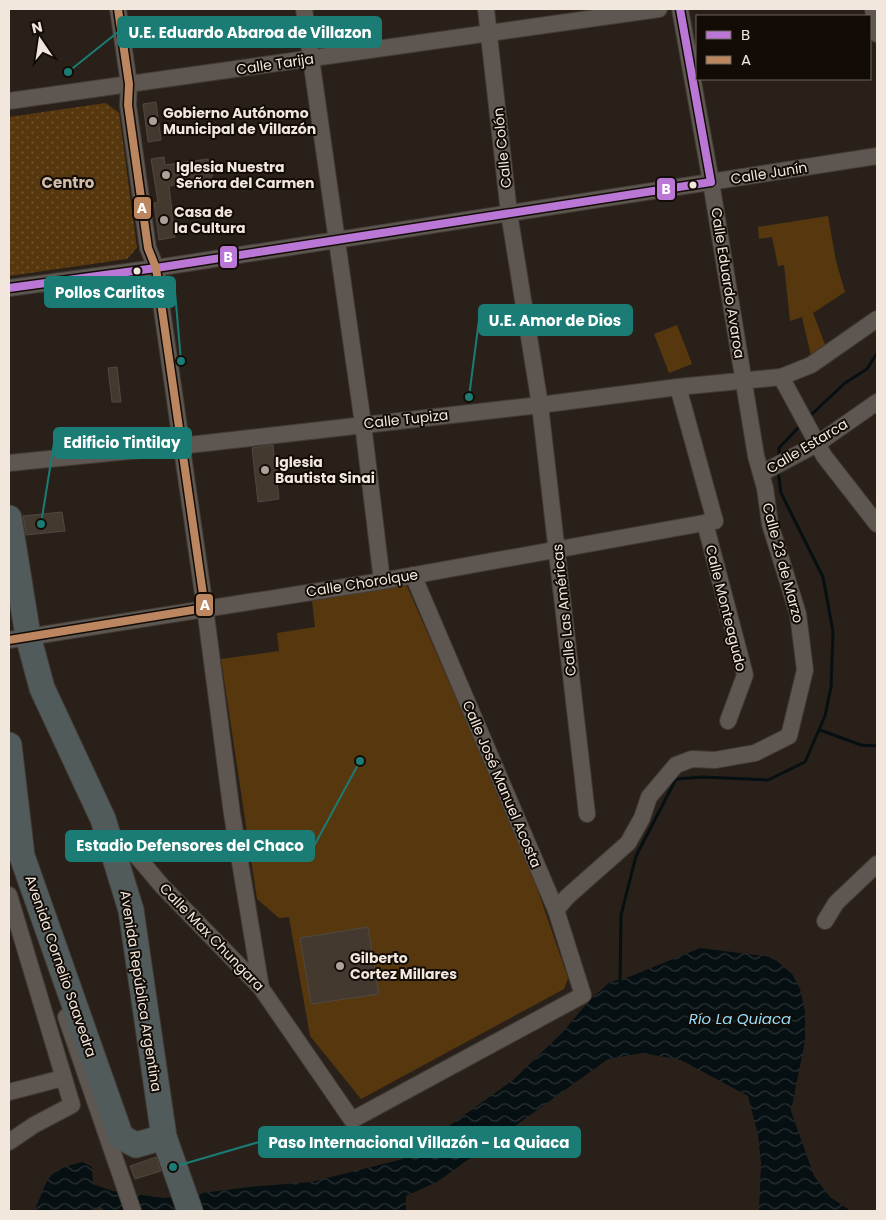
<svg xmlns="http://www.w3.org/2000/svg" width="886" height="1220" font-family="Poppins,sans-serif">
<defs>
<pattern id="park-dots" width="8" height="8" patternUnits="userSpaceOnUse" patternTransform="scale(1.25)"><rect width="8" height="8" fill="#57370e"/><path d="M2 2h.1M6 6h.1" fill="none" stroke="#705431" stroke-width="1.8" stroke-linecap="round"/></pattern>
<pattern id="water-waves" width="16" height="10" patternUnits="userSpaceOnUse" patternTransform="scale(1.25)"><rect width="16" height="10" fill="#060f12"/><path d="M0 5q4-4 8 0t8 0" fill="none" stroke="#2b3234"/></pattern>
</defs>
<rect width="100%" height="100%" fill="#292119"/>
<g fill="#57370e">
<path d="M828,216L836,261L845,292L813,313L826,347L811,356L802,317L790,321L784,265L778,266L772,237L759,239L758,227Z"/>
<path d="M677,325L692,364L669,373L654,334Z"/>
<path d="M406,584L528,862L568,978L564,989L361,1099L310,1036L289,917L279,918L257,899L221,659L279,651L277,633L315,627L312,601Z"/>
</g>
<path fill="url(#park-dots)" d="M106,103L119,113L137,248L127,259L9,276V117Z"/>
<path fill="url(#water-waves)" d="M700,948L772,957L792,974L800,989L805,1012V1041L791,1111L814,1176L830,1197L851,1211H759L761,1163L758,1135L748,1096L681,1060L643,1053L608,1059L437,1182L406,1196V1211H105L101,1207L88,1211H34C50,1180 42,1171 83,1162L92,1167L93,1184L113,1191L164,1198L249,1187L311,1182L403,1159L513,1080L562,1033L590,1000L610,982L629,977Z"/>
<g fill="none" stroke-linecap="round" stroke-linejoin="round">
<g stroke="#060f12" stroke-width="3">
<path d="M812,414L845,383L867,369L877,353"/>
<path d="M779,456V448L798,428"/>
<path d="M820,730L861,745L877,746"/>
<path d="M620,983L621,915L636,856L676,779L703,777L768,780L805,762L825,716L831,687L833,632L823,577L781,493L778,470"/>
</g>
</g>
<g fill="#43392f" stroke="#504941">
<path d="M156,102L161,140L148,142L143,104Z"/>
<path d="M164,157L165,165L208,159L215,168L211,179L169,186L175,237L159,240L154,203L158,202L151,159Z"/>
<path d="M117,367L121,402H112L108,368Z"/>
<path d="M273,445L279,499L258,502L252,448Z"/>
<path d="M62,512L65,531L26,535L23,516Z"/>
<path d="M368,927L379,994L311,1004L300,938Z"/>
<path d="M156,1157L161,1171L135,1179L130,1166Z"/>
</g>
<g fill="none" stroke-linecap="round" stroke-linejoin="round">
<g stroke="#423b34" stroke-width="18">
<g id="minor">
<path d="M118,9L129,84L128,105L148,248L156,268L205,608L232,814L261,988"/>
<path d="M304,9L363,424L382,581"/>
<path d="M486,9L509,213L540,405L587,814"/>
<path d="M873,9L877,34"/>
<path d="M9,101L659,9"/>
<path d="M9,288L156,268L877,156"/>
<path d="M781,377L824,456L877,524"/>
<path d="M9,463L180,446L540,405L678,387L781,377L811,365L877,319"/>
<path d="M762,473L817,444L877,402"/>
<path d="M705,523L745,675L728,721"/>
<path d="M9,640L382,581L715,521L678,387"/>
<path d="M111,839L130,848L162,886L261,988L352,1120L583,995L556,910L413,575"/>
<path d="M9,895L72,1105L34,1125L9,1142"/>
<path d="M556,910L567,897L628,843L642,818L649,797L676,765L692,759L715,760L755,753L789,736L805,670L798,614L770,524L765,488L756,456L711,182L680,9"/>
<path d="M825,921L836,903L877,864"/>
<path d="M66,1017L133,1211"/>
<path d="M9,1092L63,1078"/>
</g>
</g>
<g stroke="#423b34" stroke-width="27">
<g id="highway">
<path d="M9,518L28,636L42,688L103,819L131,910L164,1137L190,1211"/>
<path d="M9,745L22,856L121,1137L136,1145L164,1137"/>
</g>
</g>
<use href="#minor" stroke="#5d5651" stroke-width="16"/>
<use href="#highway" stroke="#525b5b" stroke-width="25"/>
<g stroke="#130c06" stroke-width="11">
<path id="bus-1" d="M9,288L156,268L711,182L680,9"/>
</g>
<g stroke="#130c06" stroke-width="11">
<path id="bus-2" d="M9,640L205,608L156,268L148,248L128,105L129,84L118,9"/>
</g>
<use href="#bus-1" stroke="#ba77d6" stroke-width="8"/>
<use href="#bus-2" stroke="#bb8660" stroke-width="8"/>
</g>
<g fill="#aba298" stroke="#130c06" stroke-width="2">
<circle cx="153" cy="121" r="5"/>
<circle cx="166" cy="175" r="5"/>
<circle cx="164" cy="220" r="5"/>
<circle cx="265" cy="470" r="5"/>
<circle cx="340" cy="966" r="5"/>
</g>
<g fill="#f1e7dd" stroke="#130c06" stroke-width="2">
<circle cx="693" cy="185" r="4.5"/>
<circle cx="137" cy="271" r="4.5"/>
</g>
<g text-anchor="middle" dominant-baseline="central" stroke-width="4" stroke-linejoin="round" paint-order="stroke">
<g font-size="14" fill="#f1e7dd" stroke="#130c06">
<text transform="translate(275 64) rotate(-8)">Calle Tarija</text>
<text transform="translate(502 148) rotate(-96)">Calle Colón</text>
<text transform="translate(769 173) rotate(-9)">Calle Junín</text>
<text transform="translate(728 283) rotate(81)">Calle Eduardo Avaroa</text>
<text transform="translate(406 419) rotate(-6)">Calle Tupiza</text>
<text transform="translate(807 446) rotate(-31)">Calle Estarca</text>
<text transform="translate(783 563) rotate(75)">Calle 23 de Marzo</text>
<text transform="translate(362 583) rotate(-9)">Calle Chorolque</text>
<text transform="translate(726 608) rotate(76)">Calle Monteagudo</text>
<text transform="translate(564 610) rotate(-96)">Calle Las Américas</text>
<text transform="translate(502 784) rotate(67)">Calle José Manuel Acosta</text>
<text transform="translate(212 937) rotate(46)">Calle Max Chungara</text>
<text transform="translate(61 966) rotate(71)">Avenida Cornelio Saavedra</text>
<text transform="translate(141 991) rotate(81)">Avenida República Argentina</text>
</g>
<g font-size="14" font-weight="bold" fill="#f1e7dd" stroke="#130c06" text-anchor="start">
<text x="163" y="113">Gobierno Autónomo<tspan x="163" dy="16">Municipal de Villazón</tspan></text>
<text x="176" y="167">Iglesia Nuestra<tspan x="176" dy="16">Señora del Carmen</tspan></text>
<text x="174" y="212">Casa de<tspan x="174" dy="16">la Cultura</tspan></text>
<text x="275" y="462">Iglesia<tspan x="275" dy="16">Bautista Sinai</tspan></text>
<text x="350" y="958">Gilberto<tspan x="350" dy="16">Cortez Millares</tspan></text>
</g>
<g font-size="15" font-weight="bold" fill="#d1beaa" stroke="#130c06">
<text x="68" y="182">Centro</text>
</g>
<g font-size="15" font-style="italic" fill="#96ddf9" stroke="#130c06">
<text x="740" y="1018">Río La Quiaca</text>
</g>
</g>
<path fill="none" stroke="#1a7c74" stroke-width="2" d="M68 72L118 32M181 361L175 292M469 397L479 320M41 524L54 443M360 761L314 846M173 1167L259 1142"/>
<g fill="#1a7c74" stroke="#130c06" stroke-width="2">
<circle cx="68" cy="72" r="5"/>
<circle cx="181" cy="361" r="5"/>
<circle cx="469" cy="397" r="5"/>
<circle cx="41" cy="524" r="5"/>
<circle cx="360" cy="761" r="5"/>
<circle cx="173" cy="1167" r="5"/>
</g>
<g fill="#1a7c74" stroke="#1a7c74" stroke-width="2">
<rect x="118" y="17" width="263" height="30" rx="5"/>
<rect x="45" y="277" width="130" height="30" rx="5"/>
<rect x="479" y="305" width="153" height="30" rx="5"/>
<rect x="54" y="428" width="137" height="30" rx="5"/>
<rect x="66" y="831" width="248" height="30" rx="5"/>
<rect x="259" y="1127" width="321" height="30" rx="5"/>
</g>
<g font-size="15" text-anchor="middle" font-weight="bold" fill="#fff">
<text x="250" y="38">U.E. Eduardo Abaroa de Villazon</text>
<text x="110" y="298">Pollos Carlitos</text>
<text x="555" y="326">U.E. Amor de Dios</text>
<text x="122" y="448">Edificio Tintilay</text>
<text x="190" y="851">Estadio Defensores del Chaco</text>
<text x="419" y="1148">Paso Internacional Villazón - La Quiaca</text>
</g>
<g stroke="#130c06" stroke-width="2">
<rect x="656" y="177" width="20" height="24" rx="5" fill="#ba77d6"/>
<rect x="133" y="196" width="19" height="24" rx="5" fill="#bb8660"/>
<rect x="219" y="245" width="19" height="24" rx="5" fill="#ba77d6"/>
<rect x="195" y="593" width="19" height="24" rx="5" fill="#bb8660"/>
</g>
<g font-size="14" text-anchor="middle" font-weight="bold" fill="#fff">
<text x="666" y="194">B</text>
<text x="142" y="213">A</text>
<text x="228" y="262">B</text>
<text x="205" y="610">A</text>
</g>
<rect width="886" height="1220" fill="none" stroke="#f1e7dd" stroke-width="20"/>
<rect x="696" y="15" width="175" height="65" fill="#130c06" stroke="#6c645c"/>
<rect x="706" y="31" width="25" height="8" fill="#ba77d6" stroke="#6c645c"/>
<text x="741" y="40" font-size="15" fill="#f1e7dd">B</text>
<rect x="706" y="56" width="25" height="8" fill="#bb8660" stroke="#6c645c"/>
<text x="741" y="65" font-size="15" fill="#f1e7dd">A</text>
<g transform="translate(40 40) rotate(347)" stroke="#130c06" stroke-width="4" paint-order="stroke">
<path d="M0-4L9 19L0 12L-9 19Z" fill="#f1e7dd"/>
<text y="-8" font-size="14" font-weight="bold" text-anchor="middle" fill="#f1e7dd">N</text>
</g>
</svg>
